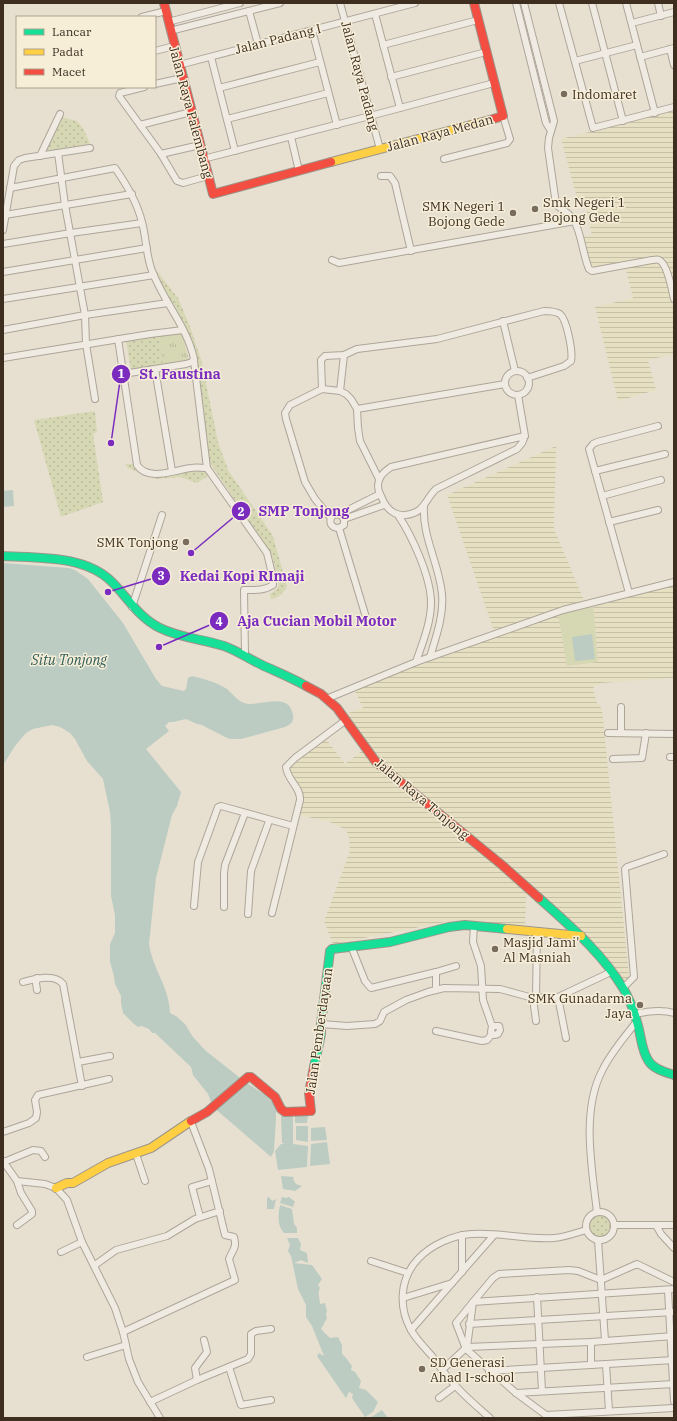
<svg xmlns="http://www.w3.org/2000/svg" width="677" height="1421" font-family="'IBM Plex Serif',serif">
<defs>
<pattern id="farmland-rules" width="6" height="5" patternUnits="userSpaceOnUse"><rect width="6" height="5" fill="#e6dfc2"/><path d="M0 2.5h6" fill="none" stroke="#c6c0a6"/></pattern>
<pattern id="grass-tufts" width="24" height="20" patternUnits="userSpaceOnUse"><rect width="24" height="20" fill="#d6d7b3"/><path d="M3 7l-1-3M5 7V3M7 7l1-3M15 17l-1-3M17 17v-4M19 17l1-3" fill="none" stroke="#b9b99a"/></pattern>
<pattern id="park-dots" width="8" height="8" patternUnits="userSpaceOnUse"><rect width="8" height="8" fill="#d6d7b3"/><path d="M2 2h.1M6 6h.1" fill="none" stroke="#b9b99a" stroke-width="1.8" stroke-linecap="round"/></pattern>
</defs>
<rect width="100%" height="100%" fill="#e7e0d1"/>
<g fill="url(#farmland-rules)">
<path d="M674,111V354L648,360L656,390L618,401L595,307L633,298L624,262L586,270L576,238L592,235L584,200L578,201L561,139Z"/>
<path d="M556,446L554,529L584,600L494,631L447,495Z"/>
<path d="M674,584V678L601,683L593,688L597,703L602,709L629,977L624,983L574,924L535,888L526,898L525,926L456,920L333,944L324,921L350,851L349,837L346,830L330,822L299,815L303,794L288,769L326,739L345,764L368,746L345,714L363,708L354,689L558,614L598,662L593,603Z"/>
</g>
<path fill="url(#grass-tufts)" d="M182,333L189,361L163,365L158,336Z"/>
<g fill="url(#park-dots)">
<path d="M61,117L77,121L84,130L90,144L44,151Z"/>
<path d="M156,270L178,298L189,324L201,359L218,442L228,470L273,536L287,587C283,593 279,598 271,599L270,594L277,589L279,585L272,555L210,463L200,399L186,333L174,304L168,299Z"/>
<path d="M158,336L163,365L131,370L126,341Z"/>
<path d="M95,411L97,432L93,434L103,502L61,517L34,420Z"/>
<path d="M125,464H135L143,472L182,473L205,470L210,475L197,483L181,477L156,479L128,468Z"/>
<circle cx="600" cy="1226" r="11"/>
</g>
<path fill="#d6d7b3" d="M593,603L598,662L567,666L558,614Z"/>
<g fill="#bcccc2">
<path d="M13,490L14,506L3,507V491Z"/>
<path d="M3,563L69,568L75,570L88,579L123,623L156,679L162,686L184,691L186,689L188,678L192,676C204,679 216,682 227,689C233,694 236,700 244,703C258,708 289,690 293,715C294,722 291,724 285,727L241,739H230L225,737L202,725L197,724L186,719L173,722H169L165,726L169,731L146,749L181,792L177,806L172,815L156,878L149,944C153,970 169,986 170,1013L176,1016L185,1024L193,1037L206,1051L244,1081L266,1096L274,1104L276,1110V1118L274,1151L271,1157L213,1107L208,1094L193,1075L191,1067L155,1033H152L149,1029L141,1026L138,1027L134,1024L123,1013L121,1003V996L115,984L114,976L110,962V944L115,933V915L111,896V825L110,812L103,779L87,761L75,739L70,733L60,727L52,725L33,729L26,733L15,746L3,765Z"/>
<path d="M592,634L595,659L575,661L572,637Z"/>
<path d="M295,1114L308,1116L307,1123H295Z"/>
<path d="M291,1115L293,1118V1144L308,1146L307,1167L278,1170L275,1151L281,1144H285L282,1143L281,1116Z"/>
<path d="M296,1126H308V1142L296,1140Z"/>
<path d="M325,1127L327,1140L311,1141V1128Z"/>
<path d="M327,1142L330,1164L310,1166L311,1144Z"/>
<path d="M281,1176L294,1177L293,1179L296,1184L302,1186L295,1191L283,1189Z"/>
<path d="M269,1197L272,1201L276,1199L274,1209H267V1198Z"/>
<path d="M282,1197L286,1198L289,1197L294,1201H295L293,1207L280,1203Z"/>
<path d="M280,1205L292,1209L294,1224L297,1228V1233H284C277,1225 278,1215 280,1205Z"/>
<path d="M287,1238H298L301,1244L300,1250L307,1253L308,1263L301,1260L294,1263L312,1265L322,1279L318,1285L320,1288C317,1294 320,1298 320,1304L325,1303L327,1311L326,1314L327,1318L321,1329L330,1338L338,1337L342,1345V1354L346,1358L352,1366L351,1370L355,1372L361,1381L359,1388L366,1390L378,1402L373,1412L365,1417L352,1398L353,1394L349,1392L346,1398L317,1356L319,1353L324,1356L312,1326L306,1317V1305L298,1289L291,1256L288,1251L290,1245Z"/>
<path d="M382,1410L388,1418H370Z"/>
</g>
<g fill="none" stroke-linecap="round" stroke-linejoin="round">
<g stroke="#ada599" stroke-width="8">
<g id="street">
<path d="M340,3L380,149"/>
<path d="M516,3L546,123L551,131"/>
<path d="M524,3L554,121L549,138L548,148L556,204C561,211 569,211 574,221C581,231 583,256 589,269L592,271L652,260C655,260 657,259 659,260C667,263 672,290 674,299"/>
<path d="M559,3L593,128L674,107"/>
<path d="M592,3L623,121"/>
<path d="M626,3L655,113"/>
<path d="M658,3L661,16"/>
<path d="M249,11L258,44"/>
<path d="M375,14L400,108"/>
<path d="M142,17L166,11"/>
<path d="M168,22L240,3"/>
<path d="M632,23L674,12"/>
<path d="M312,30L337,125"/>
<path d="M170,31L280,3"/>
<path d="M383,45L478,20"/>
<path d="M670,49L674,65"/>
<path d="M155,51L174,46"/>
<path d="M211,57L235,151"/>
<path d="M640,57L674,48"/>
<path d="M575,61L637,45"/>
<path d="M179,65L415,3"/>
<path d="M391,77L486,52"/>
<path d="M155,84L182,78"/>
<path d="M144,87L120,93L119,96L161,154L177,181L183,183L208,176"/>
<path d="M219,88L320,62"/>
<path d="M227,119L328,93"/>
<path d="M140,125L191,112"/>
<path d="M291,137L299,171"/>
<path d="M58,153L65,205L85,315L86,344L95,399"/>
<path d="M161,154L200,145"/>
<path d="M40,156L60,114"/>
<path d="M203,159L370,116L494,83"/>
<path d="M444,159L507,143L510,139L503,116"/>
<path d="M381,176H390L395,183L411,251"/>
<path d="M10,188L115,168C127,185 137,202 142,222C146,237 146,253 151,268C162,300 187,326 194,359L192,362L186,364L123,374"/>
<path d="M5,215L132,194"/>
<path d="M3,230L14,166L19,160L25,158L90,148"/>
<path d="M3,244L71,233L142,223"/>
<path d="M332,260L339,263L575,221"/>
<path d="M3,272L147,248"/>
<path d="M3,299L154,275"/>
<path d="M503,321L515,371"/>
<path d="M3,330L85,315L168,303"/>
<path d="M118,339L137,465C148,482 175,470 191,468C196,467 201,468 207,468L267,553L273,578V585C264,591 254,590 244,590L245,655"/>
<path d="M3,358L150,334L183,330"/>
<path d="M194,361L207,468"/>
<path d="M155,369L172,471"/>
<circle cx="517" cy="383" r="12"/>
<path d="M322,389L321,360L325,356L344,355L357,349L437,339L544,311C549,311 555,311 560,314C567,320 573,352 571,361L564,366L527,378"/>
<path d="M340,391L344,355"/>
<path d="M518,395L525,436L522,443L517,449L436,489C428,496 425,508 416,512C399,520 387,512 381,496C378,491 377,484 380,478C382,473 387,470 391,467L525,436"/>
<path d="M357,409L505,384"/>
<path d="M595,471L665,454"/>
<path d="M602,496L661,480"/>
<path d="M424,506C422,537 439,563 442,594C444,615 436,637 430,657"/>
<path d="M340,514L380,494"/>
<path d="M398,515C412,536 431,577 431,603C431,623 422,644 416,662"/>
<path d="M331,518L333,515L340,514L344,519V525L339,528C332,528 329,524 331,518L315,499L305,482L286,419L285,413L290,405L322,389L340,391L346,394L351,399L357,409L358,428L360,441L379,479"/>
<path d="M344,519L384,505"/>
<path d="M609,522L658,510"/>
<path d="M339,528L365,614"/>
<path d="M629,593L589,449L593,444L597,442L658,426"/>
<path d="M132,607L162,515"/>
<path d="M326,699L416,662L563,610L674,582"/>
<path d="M608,733L674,734"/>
<path d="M621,733V707"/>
<path d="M670,757H674"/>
<path d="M613,759L642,758L646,733"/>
<path d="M194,906L198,862L218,807L221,806L293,826"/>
<path d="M224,907V873L225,865L245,813"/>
<path d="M272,913L300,800C301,787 287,780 286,767L295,758L346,720"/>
<path d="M248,914L251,871L269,821"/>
<path d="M474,925L473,942L481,966L483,1000L492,1026L491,1032L494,1035L498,1034L500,1030L499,1026H492"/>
<path d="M351,946L365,981L371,988L436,972L456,966"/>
<path d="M436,972V990"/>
<path d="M23,982C34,979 55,973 63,984L82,1086"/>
<path d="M623,988L634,977L625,869L627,867L664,854"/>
<path d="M37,990L36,983L37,978"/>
<path d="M558,997L566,1038"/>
<path d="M533,998L536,1021"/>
<path d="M536,998L537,933"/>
<path d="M635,1014C648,1011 661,1009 674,1013"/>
<path d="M321,1024L347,1026L375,1024L380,1021L384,1012L406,1000L428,992L444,988L500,989L533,998L558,997L611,972"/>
<path d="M436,1031L482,1041L487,1040L492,1034"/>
<path d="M78,1062L110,1056"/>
<path d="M3,1132L29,1123L36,1118L37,1112L35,1100L38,1095L109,1079"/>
<path d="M136,1154L145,1181"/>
<path d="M3,1161L17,1181L45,1184L56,1188L67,1200L82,1242L115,1308L123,1332L129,1359L138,1382L160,1418"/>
<path d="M4,1162L33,1150L41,1151L45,1157"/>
<circle cx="600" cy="1226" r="14"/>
<path d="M597,1212C592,1169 581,1111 602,1071C611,1052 625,1037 637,1021"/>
<path d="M200,1217L192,1187L212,1181"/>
<path d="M17,1225L32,1214V1211L21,1193L17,1181"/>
<path d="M614,1225H674"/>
<path d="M656,1225L661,1234L674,1248"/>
<path d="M598,1240L605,1340"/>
<path d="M61,1252L82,1242"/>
<path d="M371,1261L408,1273"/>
<path d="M95,1265L116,1250L167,1236L195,1219L220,1211"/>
<path d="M462,1272V1235"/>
<path d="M668,1290L674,1401"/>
<path d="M537,1297L542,1391"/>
<path d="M403,1298L452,1283"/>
<path d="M469,1324L674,1312"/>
<path d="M411,1330L494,1235"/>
<path d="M123,1332L235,1280L229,1259C233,1249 237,1248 234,1237L225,1235L209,1169L191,1122"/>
<path d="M591,1342V1365"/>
<path d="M467,1347L591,1342L674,1336"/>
<path d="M87,1357L126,1345"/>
<path d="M606,1364L609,1411"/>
<path d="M229,1367L241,1405L271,1400"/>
<path d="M442,1370L467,1347L473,1302L493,1278L499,1274L569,1270L578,1271L601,1280L637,1264L674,1282"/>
<path d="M489,1371L674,1360"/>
<path d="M197,1380L195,1368L207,1352L204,1340"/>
<path d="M516,1393L674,1384"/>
<path d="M439,1398L455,1386"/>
<path d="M150,1402L197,1380L248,1359L251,1354V1334L256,1331L271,1329"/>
<path d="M546,1415L674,1408"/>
<path d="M490,1418C478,1407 465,1397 455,1385C446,1376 439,1366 432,1356C425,1348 416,1339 411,1330C398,1307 400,1278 418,1259C431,1245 453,1235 472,1234C499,1232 527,1240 554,1238C565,1237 576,1233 586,1230"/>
<path d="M550,1418L516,1393L466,1349L456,1323L473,1302L674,1289"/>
</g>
</g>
<g stroke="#9c958a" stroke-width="10">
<g id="fast">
<path d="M3,556C39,558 85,555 112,582C128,598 139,618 160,628C180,638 203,639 224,646C238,651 249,659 262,665C277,672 292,678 306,686"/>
<path d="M539,898C570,926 601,952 623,988C629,998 634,1011 637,1022C641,1034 641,1049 648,1060C653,1069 665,1072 674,1075"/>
<path d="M314,1067L321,1034V1024L330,951L332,949L390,942L449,927L465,925L507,929"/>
</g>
</g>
<g stroke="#9c958a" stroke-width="10">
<g id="slow">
<path d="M331,162L490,120"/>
<path d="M507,929L581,936"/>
<path d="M56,1188L67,1183H73L108,1163L151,1148L191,1121"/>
</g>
</g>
<g stroke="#9c958a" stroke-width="10">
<g id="jam">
<path d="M164,3L213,194L331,162"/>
<path d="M474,3L503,116L490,120"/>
<path d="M306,686L321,694L337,708L376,762L502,865L539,898"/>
<path d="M191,1121L207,1112L248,1077H251L275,1097L281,1109L285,1112L311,1111L309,1093L314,1067"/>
</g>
</g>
<use href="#street" stroke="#efebe3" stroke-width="6"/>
<use href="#fast" stroke="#16e098" stroke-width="8"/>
<use href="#slow" stroke="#ffcf43" stroke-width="8"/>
<use href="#jam" stroke="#f24e42" stroke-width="8"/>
</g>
<g fill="#786c5e" stroke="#f7eed8" stroke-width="1.5">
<circle cx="564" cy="94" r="4"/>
<circle cx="535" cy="209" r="4"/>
<circle cx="513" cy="213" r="4"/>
<circle cx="186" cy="542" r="4"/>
<circle cx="495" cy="949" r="4"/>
<circle cx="640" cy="1005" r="4"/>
<circle cx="422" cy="1369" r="4"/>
</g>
<g text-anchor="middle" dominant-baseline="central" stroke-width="3" stroke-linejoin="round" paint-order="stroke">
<g font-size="13" fill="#3d2e20" stroke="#f7eed8">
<text transform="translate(278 39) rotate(-14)">Jalan Padang I</text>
<text transform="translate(360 76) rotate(75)">Jalan Raya Padang</text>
<text transform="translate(191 112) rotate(75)">Jalan Raya Palembang</text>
<text transform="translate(440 133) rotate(-15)">Jalan Raya Medan</text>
<text transform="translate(422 799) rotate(40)">Jalan Raya Tonjong</text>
<text transform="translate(319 1031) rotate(-82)">Jalan Pemberdayaan</text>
</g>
<g font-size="13" fill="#3d2e20" stroke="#f7eed8" text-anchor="start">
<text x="572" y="94">Indomaret</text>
<text x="543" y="202">Smk Negeri 1<tspan x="543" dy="15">Bojong Gede</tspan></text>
<text x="505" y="206" text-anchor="end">SMK Negeri 1<tspan x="505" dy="15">Bojong Gede</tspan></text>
<text x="178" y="542" text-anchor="end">SMK Tonjong</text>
<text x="503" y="942">Masjid Jami'<tspan x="503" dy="15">Al Masniah</tspan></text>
<text x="632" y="998" text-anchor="end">SMK Gunadarma<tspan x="632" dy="15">Jaya</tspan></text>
<text x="430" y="1362">SD Generasi<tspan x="430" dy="15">Ahad I-school</tspan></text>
</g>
<g font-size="14" font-style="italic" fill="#2f5d5a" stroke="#f7eed8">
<text x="69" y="660">Situ Tonjong</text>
</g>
</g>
<path fill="none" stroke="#7b2cbf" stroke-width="1.5" d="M111 443L121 374M191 553L241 511M108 592L161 576M159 647L219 621"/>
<g fill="#7b2cbf" stroke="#f7eed8" stroke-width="1.5">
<circle cx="111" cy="443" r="4"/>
<circle cx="191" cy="553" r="4"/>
<circle cx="108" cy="592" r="4"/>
<circle cx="159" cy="647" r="4"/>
<circle cx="121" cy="374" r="10"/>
<circle cx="241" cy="511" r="10"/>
<circle cx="161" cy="576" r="10"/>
<circle cx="219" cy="621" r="10"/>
</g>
<g font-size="12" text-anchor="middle" font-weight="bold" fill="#fff">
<text x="121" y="378">1</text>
<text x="241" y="516">2</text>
<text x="161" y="580">3</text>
<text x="219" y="626">4</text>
</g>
<g font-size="14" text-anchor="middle" font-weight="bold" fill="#7b2cbf" stroke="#f7eed8" stroke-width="3" stroke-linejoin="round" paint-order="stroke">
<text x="180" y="379">St. Faustina</text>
<text x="304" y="516">SMP Tonjong</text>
<text x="242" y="581">Kedai Kopi RImaji</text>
<text x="317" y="626">Aja Cucian Mobil Motor</text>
</g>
<rect width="677" height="1421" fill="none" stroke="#3d2e20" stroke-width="8"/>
<rect x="16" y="16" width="140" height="72" fill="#f7eed8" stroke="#ada18e"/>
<rect x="24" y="29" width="20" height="6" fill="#16e098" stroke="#ada18e"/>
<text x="52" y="36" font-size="12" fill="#3d2e20">Lancar</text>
<rect x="24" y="49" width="20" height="6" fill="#ffcf43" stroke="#ada18e"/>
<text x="52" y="56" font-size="12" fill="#3d2e20">Padat</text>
<rect x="24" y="69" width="20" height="6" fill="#f24e42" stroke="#ada18e"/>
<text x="52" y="76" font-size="12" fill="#3d2e20">Macet</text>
</svg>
